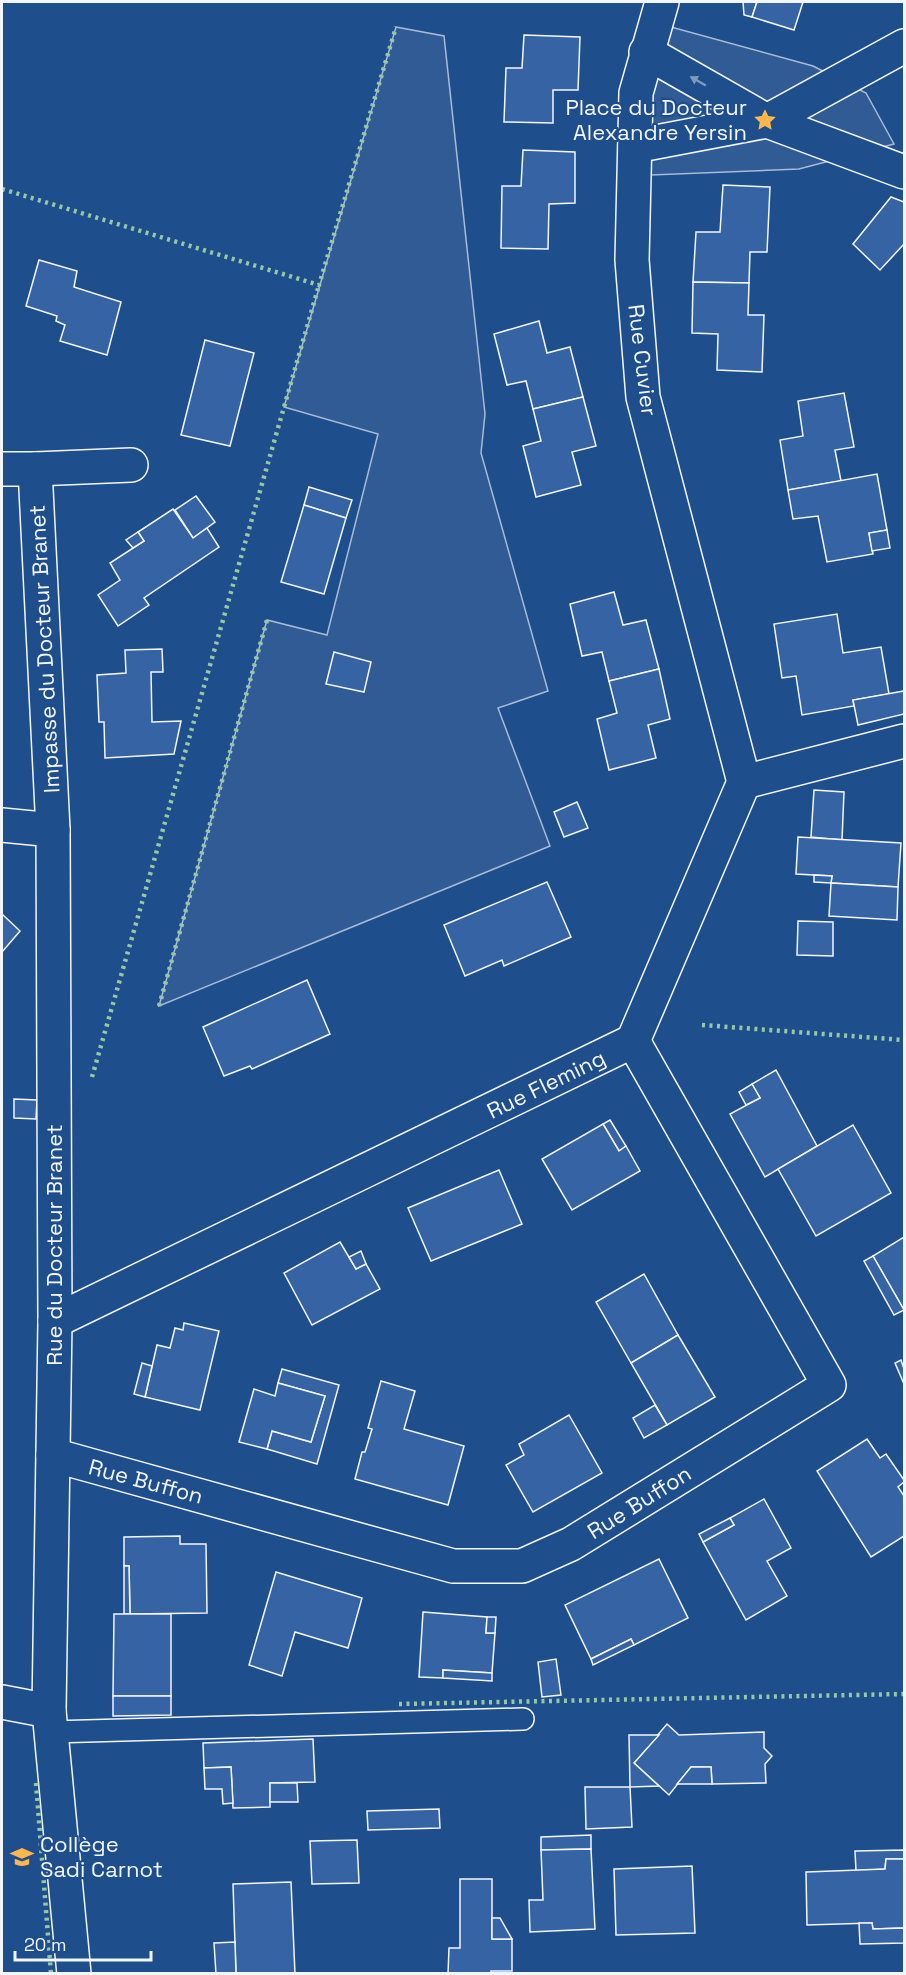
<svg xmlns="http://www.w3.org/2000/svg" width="906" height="1975" font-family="'Space Grotesk',sans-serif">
<rect width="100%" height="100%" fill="#1f4e8c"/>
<g fill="#305b95" stroke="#a8bbd7" stroke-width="1.5">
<path d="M396,27L444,36L485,414L481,453L548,691L498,708L550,846L159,1006L267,620L327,635L378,434L284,407Z"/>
<path d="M671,27L813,66L866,93L894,144L799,169L651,175L648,95Z"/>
</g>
<g fill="#3563a3" stroke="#f2f6ff" stroke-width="1.5">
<path d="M743,2H757L752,17L744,15Z"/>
<path d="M757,2H803L794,30L752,17Z"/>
<path d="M524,35L580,37L578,90H553V123L504,122L506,68H522Z"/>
<path d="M523,150L575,152V203L549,204L548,249L501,248L502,186H521Z"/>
<path d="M723,185L770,187L767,252H750L749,283L693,282L696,232H720Z"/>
<path d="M891,197L904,202V244L880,270L853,244Z"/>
<path d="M39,260L77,271L74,287L121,302L107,355L60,341L65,325L56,321L57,316L26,306Z"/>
<path d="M693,282L749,283L748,315H764L762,372L717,370L718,334L692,333Z"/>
<path d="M539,321L547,353L570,347L583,397L533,409L526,381L507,385L494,334Z"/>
<path d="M205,340L254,353L230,446L181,435Z"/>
<path d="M844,393L854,447L835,450L841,481L788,490L780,440L803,436L798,401Z"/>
<path d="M583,397L596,446L572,452L581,485L536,497L523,446L541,441L533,409Z"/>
<path d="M877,474L887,530L869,533L873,554L827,562L818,516L793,519L788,490Z"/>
<path d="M309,487L352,500L346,518L304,505Z"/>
<path d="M196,496L215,522L193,538L175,510Z"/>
<path d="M304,505L346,518L324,594L281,582Z"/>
<path d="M173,509L193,538L207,528L219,547L144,598L149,605L118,626L98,595L120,580L110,563L144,541L138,532Z"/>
<path d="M887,530L890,548L872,551L869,533Z"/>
<path d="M138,532L144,541L133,548L126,540Z"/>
<path d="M614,592L623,625L646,620L659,669L609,681L602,652L582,656L570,604Z"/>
<path d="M837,614L843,653L881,647L889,694L853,700L854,706L802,715L796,676L782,678L774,624Z"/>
<path d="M162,649L163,672H151L152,722L181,721L174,754L105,758L104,722H99L97,675L126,673L125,650Z"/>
<path d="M334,652L371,662L364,692L326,684Z"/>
<path d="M659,669L670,719L648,725L656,758L609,770L597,719L617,713L609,681Z"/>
<path d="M904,691V714L858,725L853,700Z"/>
<path d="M814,790L844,792L842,840L811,837Z"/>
<path d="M577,802L588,828L564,837L554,812Z"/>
<path d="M798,837L901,843L898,887L831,883L832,876L796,874Z"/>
<path d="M814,875L832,876L831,883L814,882Z"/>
<path d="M547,882L571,937L504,966L502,960L465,976L444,925Z"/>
<path d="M831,883L898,887L897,920L829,916Z"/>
<path d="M2,914L20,931L2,952Z"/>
<path d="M798,921L833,922V956L797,955Z"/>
<path d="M307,980L330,1034L252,1069L250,1066L224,1076L203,1027Z"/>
<path d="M776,1070L817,1146L765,1177L730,1114L760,1098L752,1084Z"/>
<path d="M752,1084L760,1098L746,1105L739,1092Z"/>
<path d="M14,1099L37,1100L36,1119L14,1118Z"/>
<path d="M610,1120L626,1146L619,1151L603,1124Z"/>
<path d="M603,1124L619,1151L626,1146L640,1171L572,1210L542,1159Z"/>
<path d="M853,1125L891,1193L816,1236L778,1169Z"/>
<path d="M499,1170L522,1224L431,1261L408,1208Z"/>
<path d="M904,1237V1310L873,1256Z"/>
<path d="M340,1242L356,1269L366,1264L380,1289L312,1325L284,1273Z"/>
<path d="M361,1251L366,1264L356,1269L349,1257Z"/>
<path d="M873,1256L904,1310L894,1315L864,1261Z"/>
<path d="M644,1274L678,1335L631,1363L596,1302Z"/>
<path d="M184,1323L219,1331L200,1410L145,1397L157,1345L170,1348L175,1328L183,1330Z"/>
<path d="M678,1335L715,1397L667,1425L631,1363Z"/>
<path d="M901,1360L904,1369V1384L895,1363Z"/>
<path d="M142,1363L152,1366L145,1397L134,1394Z"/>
<path d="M282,1369L339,1385L317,1464L267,1449L272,1431L311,1442L325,1396L278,1383Z"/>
<path d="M381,1381L415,1391L404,1429L464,1446L448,1505L355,1479L362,1452H365L372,1429L368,1428Z"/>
<path d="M278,1383L325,1396L311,1442L272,1431L267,1449L239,1442L254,1389L275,1396Z"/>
<path d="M655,1405L667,1425L644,1438L633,1418Z"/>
<path d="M569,1415L602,1473L533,1512L506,1465L524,1455L519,1444Z"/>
<path d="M867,1439L880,1458L886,1454L904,1480V1482L898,1487L904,1496V1536L871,1557L817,1471Z"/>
<path d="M764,1499L791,1548L767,1561L787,1596L746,1620L703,1542L734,1525L730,1518Z"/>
<path d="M730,1518L734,1525L703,1542L699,1534Z"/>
<path d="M180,1536V1544H206L207,1613L130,1614L129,1566H124V1537Z"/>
<path d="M659,1559L688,1618L634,1645L631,1639L591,1659L565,1605Z"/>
<path d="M124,1566H129L130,1614H124Z"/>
<path d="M276,1572L362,1598L348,1648L295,1632L282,1676L249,1665Z"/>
<path d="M423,1612L487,1617L486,1633H495L492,1673L443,1670V1678L419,1677Z"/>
<path d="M114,1614H171V1696H113Z"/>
<path d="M487,1617H496L495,1633H486Z"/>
<path d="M631,1639L634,1645L593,1665L591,1659Z"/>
<path d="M556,1659L561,1695L542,1697L538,1662Z"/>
<path d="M443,1670L492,1673V1681L443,1678Z"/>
<path d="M113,1696H171V1715L113,1716Z"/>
<path d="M667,1724L679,1735L764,1732V1748L772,1756L765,1764L766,1783L712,1784L711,1767H691L669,1795L634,1763Z"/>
<path d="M629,1735H659L634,1763L659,1786L630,1787Z"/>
<path d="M313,1739L315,1782L270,1783V1807L233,1808L231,1767L204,1768L203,1743Z"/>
<path d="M231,1767L233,1803L223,1804L222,1789H205L204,1768Z"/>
<path d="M691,1767H711L712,1784H677Z"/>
<path d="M270,1783H297L298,1802H270Z"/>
<path d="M585,1787H630L632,1827L586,1829Z"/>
<path d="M439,1809L440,1828L368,1830L367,1811Z"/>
<path d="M591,1835V1849L541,1850V1837Z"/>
<path d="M357,1840L359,1883L312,1884L310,1841Z"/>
<path d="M591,1849L595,1929L530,1932L529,1900H543L541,1850Z"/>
<path d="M904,1850V1859H886L885,1869L856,1871L855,1851Z"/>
<path d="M886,1859H904V1928L873,1929L872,1923L807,1925L806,1872L885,1869Z"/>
<path d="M692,1866L695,1933L616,1935L614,1869Z"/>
<path d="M460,1879H492V1939H512V1971H491V1974H448L449,1948H460Z"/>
<path d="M291,1882L295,1974H236L233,1884Z"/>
<path d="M492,1918H500L512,1939H492Z"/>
<path d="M859,1923H872L873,1929L904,1928V1943L860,1944Z"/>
<path d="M235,1942L236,1974H216L214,1943Z"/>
</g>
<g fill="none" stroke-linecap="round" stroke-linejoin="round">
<g stroke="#f2f6ff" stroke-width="24">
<path id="service" d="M51,1732L523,1719"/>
</g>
<g stroke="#f2f6ff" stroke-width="36">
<g id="minor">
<path d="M662,2L636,93L632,260L643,397L744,782"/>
<path d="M646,52L767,121L904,172"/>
<path d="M635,146L767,121L904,46"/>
<path d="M2,469H35L53,830"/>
<path d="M35,469L131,465"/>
<path d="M2,825L53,830L55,1321L49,1711L74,1974"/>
<path d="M55,1321L633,1041L744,782L904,741"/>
<path d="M53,1455L453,1566H522L571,1544L829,1385L633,1041"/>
<path d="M2,1702L49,1711"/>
</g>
</g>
<use href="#service" stroke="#1f4e8c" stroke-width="21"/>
<use href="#minor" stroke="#1f4e8c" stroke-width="33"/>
<g stroke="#97c8a6" stroke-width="4.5" stroke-dasharray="3 4.5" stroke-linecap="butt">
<path d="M2,189L319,285L396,27"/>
<path d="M159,1006L267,620"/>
<path d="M702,1025L904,1040"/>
<path d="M92,1077L319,285"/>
<path d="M399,1704L904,1694"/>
<path d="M36,1783L51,1974"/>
</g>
</g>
<defs><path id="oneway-solid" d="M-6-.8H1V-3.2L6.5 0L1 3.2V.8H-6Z" transform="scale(1.5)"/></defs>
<use fill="#7e9ac0" href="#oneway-solid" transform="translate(698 81) rotate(-150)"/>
<defs>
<g id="sight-bare" transform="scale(1.8)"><path d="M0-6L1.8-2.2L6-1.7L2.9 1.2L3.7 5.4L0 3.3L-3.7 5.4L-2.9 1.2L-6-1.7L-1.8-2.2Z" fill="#ffb74d" stroke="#1f4e8c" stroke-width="2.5" paint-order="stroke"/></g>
<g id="school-bare" transform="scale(1.8)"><path d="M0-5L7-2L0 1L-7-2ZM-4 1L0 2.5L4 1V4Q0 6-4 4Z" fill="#ffb74d" stroke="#1f4e8c" stroke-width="2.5" paint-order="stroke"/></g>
</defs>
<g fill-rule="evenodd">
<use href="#sight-bare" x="765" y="120"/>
<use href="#school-bare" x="22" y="1857"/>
</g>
<g text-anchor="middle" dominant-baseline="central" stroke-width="4.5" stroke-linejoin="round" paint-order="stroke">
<g font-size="22" fill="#f2f6ff" stroke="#1f4e8c" text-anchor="end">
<text x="747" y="107">Place du Docteur<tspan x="747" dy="25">Alexandre Yersin</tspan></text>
<text x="40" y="1844" text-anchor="start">Collège<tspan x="40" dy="25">Sadi Carnot</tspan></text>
</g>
<g font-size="22" fill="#f2f6ff" stroke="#1f4e8c">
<text transform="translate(643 360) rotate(83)">Rue Cuvier</text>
<text transform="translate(44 649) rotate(-93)">Impasse du Docteur Branet</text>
<text transform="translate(546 1084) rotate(-26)">Rue Fleming</text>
<text transform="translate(54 1245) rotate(-90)">Rue du Docteur Branet</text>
<text transform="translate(146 1481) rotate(15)">Rue Buffon</text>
<text transform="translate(639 1502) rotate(-32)">Rue Buffon</text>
</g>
</g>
<rect width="906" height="1975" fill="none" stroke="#f2f6ff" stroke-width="6"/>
<path d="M15 1951v9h136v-9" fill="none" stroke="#f2f6ff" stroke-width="3"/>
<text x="24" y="1951" font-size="18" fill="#f2f6ff" stroke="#1f4e8c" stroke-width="4.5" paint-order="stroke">20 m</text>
</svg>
